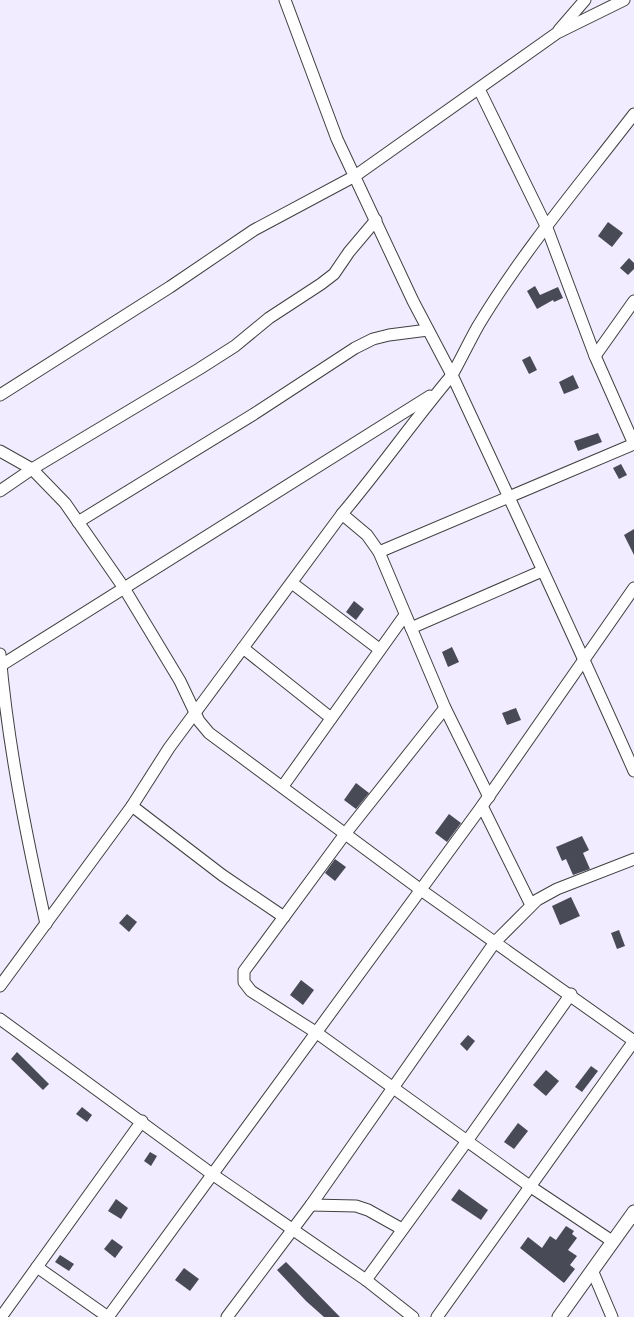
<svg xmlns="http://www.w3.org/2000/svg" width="634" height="1317" font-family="'IBM Plex Serif',serif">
<rect width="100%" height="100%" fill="#f1ecff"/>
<g fill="#484b56">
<path d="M608,222L623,233L612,247L598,236Z"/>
<path d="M629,258L634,263V269L628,275L620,268Z"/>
<path d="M535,286L540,295L558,287L563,298L554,302L553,300L537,309L527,291Z"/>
<path d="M530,356L537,370L529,374L522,360Z"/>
<path d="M573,375L579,388L564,394L559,382Z"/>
<path d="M598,433L602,442L578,451L574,441Z"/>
<path d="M621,464L627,475L619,479L613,468Z"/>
<path d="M634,529V555L624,535Z"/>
<path d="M354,601L364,609L356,620L346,612Z"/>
<path d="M452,647L459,662L448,667L442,652Z"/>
<path d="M516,708L521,720L507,725L502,713Z"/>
<path d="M356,783L369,793L356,809L344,800Z"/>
<path d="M449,814L461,823L447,842L435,833Z"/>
<path d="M582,836L589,850L583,853L590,869L573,875L566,859L562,861L556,847Z"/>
<path d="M335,859L346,867L335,881L325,873Z"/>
<path d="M571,897L580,916L560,925L552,906Z"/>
<path d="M127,914L137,922L129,932L119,923Z"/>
<path d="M619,930L625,946L617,949L611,933Z"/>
<path d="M301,980L314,990L303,1005L290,995Z"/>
<path d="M468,1035L475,1041L467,1051L460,1044Z"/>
<path d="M17,1052L49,1084L43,1090L11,1059Z"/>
<path d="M591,1066L598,1071L582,1092L575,1087Z"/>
<path d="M546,1070L559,1081L546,1096L533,1085Z"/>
<path d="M82,1107L92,1115L87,1122L76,1114Z"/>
<path d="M518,1123L528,1131L514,1149L504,1142Z"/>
<path d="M150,1152L157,1156L151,1166L144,1161Z"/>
<path d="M459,1189L488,1210L481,1220L451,1200Z"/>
<path d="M116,1199L128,1208L121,1219L108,1211Z"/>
<path d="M566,1226L574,1231L572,1234L577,1238L568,1250L577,1256L570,1265L575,1269L564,1283L520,1248L528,1237L542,1248L550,1236L556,1240Z"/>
<path d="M112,1239L123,1247L115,1258L104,1249Z"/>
<path d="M60,1255L74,1264L69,1271L55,1262Z"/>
<path d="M286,1262L296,1272L340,1317H324L306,1301L277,1270Z"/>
<path d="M184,1268L199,1279L190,1291L175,1280Z"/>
</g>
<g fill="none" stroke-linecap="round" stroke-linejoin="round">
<g stroke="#404040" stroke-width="13">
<g id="minor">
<path d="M285,0L337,139L413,301L452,375"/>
<path d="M559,30L585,0"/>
<path d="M479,89L547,228L595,356L634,444"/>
<path d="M595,356L634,301"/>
<path d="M452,375C461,359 469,342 478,326C523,251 581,183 634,114"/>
<path d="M0,395L170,287L254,230L355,176L557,33L624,0"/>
<path d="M0,451L32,469L65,503L124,588L180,681L199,721L209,733L421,890L634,1041"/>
<path d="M0,491L32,469L199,369L235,346L269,318L321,284L334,274L349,252L376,220"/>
<path d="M342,514L367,535L379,552L445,708L489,797"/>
<path d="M78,522L254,414L355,348L373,339L389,335L428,330"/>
<path d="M379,552L634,444"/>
<path d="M292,583L379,649"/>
<path d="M411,628L542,571"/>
<path d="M243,648L331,718"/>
<path d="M0,654C8,746 26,834 46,924"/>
<path d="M0,666L430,396"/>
<path d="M445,708L345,834L244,971V982L251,991L317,1033L531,1187L612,1241"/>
<path d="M283,786L405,615"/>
<path d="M132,806L222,875L284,917"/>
<path d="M482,806L531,905"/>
<path d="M0,986L132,806L169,748L342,514C380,469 414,420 452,375C513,506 575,638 634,771"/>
<path d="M0,1019L212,1174L366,1280L413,1317"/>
<path d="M311,1205L356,1206L368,1210L402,1229"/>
<path d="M37,1267L108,1317"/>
<path d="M592,1270L612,1317"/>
<path d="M366,1280L467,1141L571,994"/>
<path d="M1,1317L142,1121"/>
<path d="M108,1317L482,806L634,588"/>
<path d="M227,1317L311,1205L495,942L537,900L557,889L634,859"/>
<path d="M437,1317L634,1041"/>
</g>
</g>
<g stroke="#404040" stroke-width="15">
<path id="tertiary" d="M559,1317L634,1212"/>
</g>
<use href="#minor" stroke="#fff" stroke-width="11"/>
<use href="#tertiary" stroke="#fff" stroke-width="13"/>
</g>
</svg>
